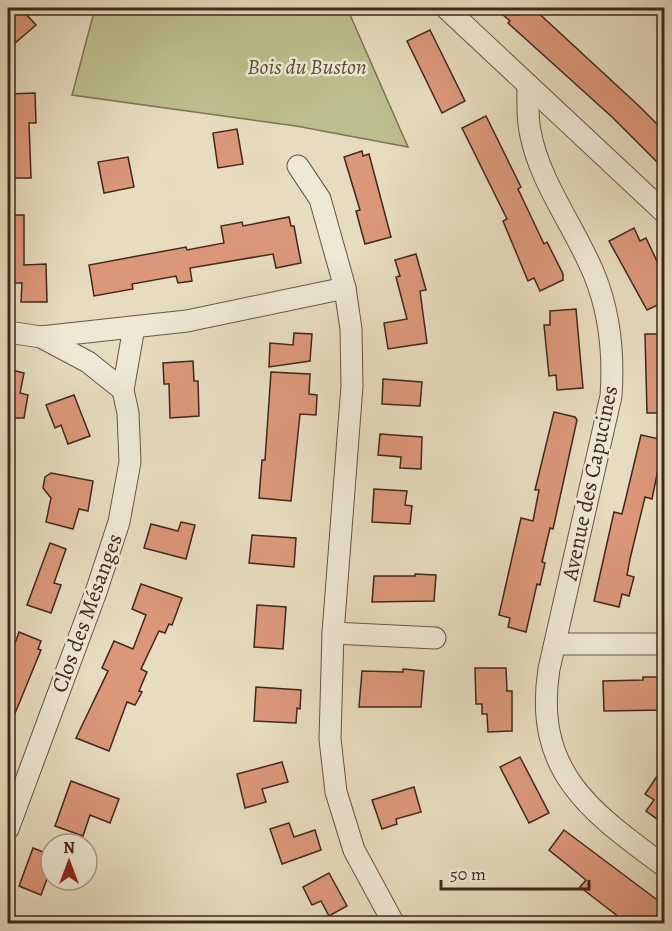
<svg xmlns="http://www.w3.org/2000/svg" width="672" height="931" font-family="Alegreya,serif">
<rect width="100%" height="100%" fill="#e7dcbf"/>
<filter id="stains"><feTurbulence type="fractalNoise" baseFrequency=".00333" numOctaves="4"/><feColorMatrix values="0 0 0 0 .2 0 0 0 0 .09 0 0 0 0 .02 0 0 0 .5 -.17"/></filter>
<radialGradient id="worn" r=".72"><stop offset=".6" stop-color="#630" stop-opacity="0"/><stop offset="1" stop-color="#630" stop-opacity=".3"/></radialGradient>
<path fill="#bdbe8d" stroke="#7e7354" stroke-width="1.5" d="M95,8H347L408,147L296,126L72,95Z"/>
<g fill="#dc977a" stroke="#40281c" stroke-width="1.5">
<path d="M8,8L18,15L23,11L36,25L8,49Z"/>
<path d="M495,8H533L639,106L664,131V169L612,117L508,23L510,21Z"/>
<path d="M430,30L465,101L442,113L407,41Z"/>
<path d="M35,93L36,123H29L31,178H8V94Z"/>
<path d="M486,116L521,187L518,189L544,244L547,242L563,274V280L540,291L534,278L528,281L503,221L507,219L462,128Z"/>
<path d="M237,129L243,164L218,168L213,133Z"/>
<path d="M362,151L363,156L369,154L391,237L365,244L356,211L360,210L344,157Z"/>
<path d="M128,157L134,187L104,193L98,162Z"/>
<path d="M8,215H24V265L46,264L47,302H21L22,283H8Z"/>
<path d="M289,217L291,226H294L301,263L276,268L273,254L190,268L192,281L178,283L176,276L132,284L133,289L94,296L89,265L186,247L187,250L224,243L221,226L242,222L243,226Z"/>
<path d="M634,228L640,241L646,238L664,276V302L647,310L609,241Z"/>
<path d="M416,254L426,290L420,291L427,343L388,349L384,323L407,319L396,277L400,276L395,260Z"/>
<path d="M576,309L583,388L557,390L556,375L549,376L544,325H550V311Z"/>
<path d="M294,333L312,334L310,361L269,367L270,343L293,345Z"/>
<path d="M645,334H664V413H647Z"/>
<path d="M193,361L194,381H198L199,416L170,418L169,384H164L163,363Z"/>
<path d="M8,369L24,373L20,393L28,395L24,418H8Z"/>
<path d="M271,372L310,374L309,394L317,395L316,415L300,414L291,501L259,498L262,460H265Z"/>
<path d="M383,379L422,382L420,406L382,404Z"/>
<path d="M74,395L90,436L68,444L61,425L55,428L46,405Z"/>
<path d="M554,412L575,417L577,420L553,529L550,528L542,562L545,563L540,585L537,584L526,632L508,627L510,618L499,615L521,518L533,521L539,490H535Z"/>
<path d="M380,434L422,437L421,469L400,468L401,457L378,455Z"/>
<path d="M641,435L664,440L652,499L645,497L630,559L627,575L634,577L629,596L622,594L619,607L594,601L614,512L622,514Z"/>
<path d="M51,473L93,481L88,511L79,509L73,529L46,522L51,498L43,488L45,477Z"/>
<path d="M374,489L407,491L405,505L412,506L410,524L372,522Z"/>
<path d="M181,522L195,525L186,559L144,548L151,524L178,531Z"/>
<path d="M252,535L296,538L294,567L249,563Z"/>
<path d="M50,543L66,549L54,583L61,585L51,613L27,605Z"/>
<path d="M415,574L436,575L434,601L372,602L374,576H415Z"/>
<path d="M141,584L182,598L172,625L169,624L165,633L159,631L141,669L147,672L139,691L142,692L135,705L127,702L109,751L76,738L108,671L102,668L114,641L133,649L146,615L132,609Z"/>
<path d="M257,605L286,607L283,649L254,647Z"/>
<path d="M19,632L41,641L38,649L41,650L9,728L8,663Z"/>
<path d="M475,668H506L507,691H512V731L488,732L487,714H482V704H476Z"/>
<path d="M403,669L424,671L421,707H359L362,671L403,672Z"/>
<path d="M643,677H664V710L604,711L603,681L643,680Z"/>
<path d="M256,687L301,690L300,709L297,708L296,723L254,721Z"/>
<path d="M520,757L549,813L529,823L500,767Z"/>
<path d="M282,762L288,782L262,789L266,802L245,808L237,774Z"/>
<path d="M664,766V824L646,811L654,800L645,794Z"/>
<path d="M71,781L119,799L110,823L90,815L83,836L55,826Z"/>
<path d="M414,787L421,812L396,819L397,824L382,829L372,800Z"/>
<path d="M289,823L294,837L315,830L321,850L282,864L270,829Z"/>
<path d="M564,830L664,905V924H628L580,887L586,880L549,850Z"/>
<path d="M33,848L51,855V881L47,879L41,895L19,886Z"/>
<path d="M329,873L347,906L329,916L321,901L312,905L303,887Z"/>
</g>
<g fill="none" stroke-linecap="round" stroke-linejoin="round">
<g stroke="#6a5545" stroke-width="23">
<g id="minor">
<path d="M446,8L664,212"/>
<path d="M528,85C528,100 527,116 530,131C539,182 575,227 594,274C610,313 614,354 611,396L549,669C533,772 591,812 664,866"/>
<path d="M298,166L320,199L345,288L351,329L352,386L333,633L330,739L336,792L354,850L394,924"/>
<path d="M8,332L41,337L187,321L345,288"/>
<path d="M41,337L88,362L123,390"/>
<path d="M333,633L435,638"/>
<path d="M555,644H664"/>
<path d="M8,829L96,592L119,522L130,462L128,413L123,390L134,327"/>
</g>
</g>
<use href="#minor" stroke="#efe8d5" stroke-width="21"/>
</g>
<g text-anchor="middle" dominant-baseline="central" stroke-width="5" stroke-linejoin="round" paint-order="stroke">
<g font-size="22" font-style="italic" fill="#5f4e38" stroke="#efe8d5">
<text x="307" y="67">Bois du Buston</text>
</g>
<g font-size="22" fill="#40281c" stroke="#efe8d5">
<text transform="translate(590 483) rotate(-78)">Avenue des Capucines</text>
<text transform="translate(87 613) rotate(-70)">Clos des Mésanges</text>
</g>
</g>
<rect width="672" height="931" fill="none" stroke="#e7dcbf" stroke-width="30"/>
<rect x="9" y="9" width="654" height="913" fill="none" stroke="#40281c" stroke-width="3"/>
<rect x="15" y="15" width="642" height="901" fill="none" stroke="#40281c" stroke-width="1.5"/>
<g transform="translate(69 862)"><circle r="28" fill="#efe8d5" stroke="#a99b8b" stroke-width="1.5"/>
<path d="M0-4.5L10 22L0 15L-10 22Z" fill="#8f2418"/>
<text y="-9" font-size="16" font-weight="bold" text-anchor="middle" fill="#40281c">N</text>
</g>
<path d="M441 880v9h148v-9" fill="none" stroke="#40281c" stroke-width="3"/>
<text x="450" y="880" font-size="18" fill="#40281c" stroke="#efe8d5" stroke-width="4.5" paint-order="stroke">50 m</text>
<rect width="100%" height="100%" filter="url(#stains)"/>
<rect width="100%" height="100%" fill="url(#worn)"/>
</svg>
